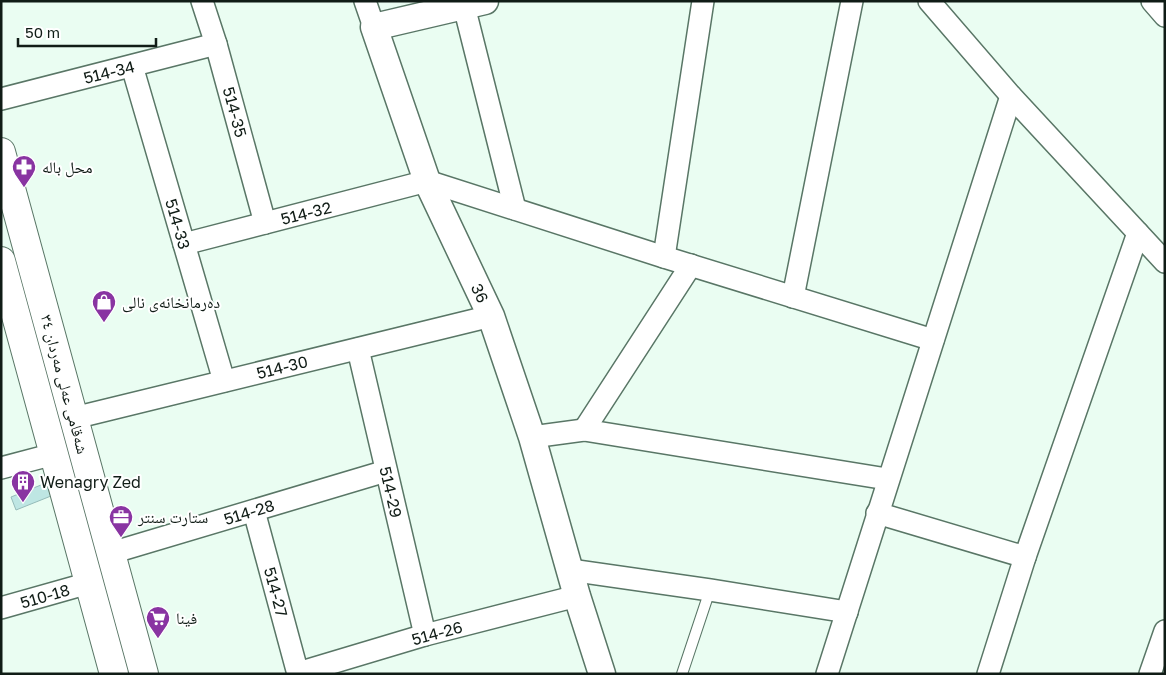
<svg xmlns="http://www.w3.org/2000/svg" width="1166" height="675" font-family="'Golos Text','Noto Naskh Arabic',sans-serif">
<rect width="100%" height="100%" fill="#eafdf2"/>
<path fill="#bee6e3" stroke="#95bbb9" d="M46,483L51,496L16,510L11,497Z"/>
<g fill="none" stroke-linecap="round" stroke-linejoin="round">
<g stroke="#597666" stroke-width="12">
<path id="service" d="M682,674L710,590"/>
</g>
<g stroke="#597666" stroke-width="24">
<g id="minor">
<path d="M202,1L216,44L265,223"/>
<path d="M365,1L374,27"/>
<path d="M929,1L1011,96L1165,262"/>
<path d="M1152,1L1165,16"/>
<path d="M464,6L515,209"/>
<path d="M132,66L224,381"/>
<path d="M1,99L216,44"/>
<path d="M184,244L427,181L664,257L933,340"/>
<path d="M664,257L703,1"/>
<path d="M793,297L852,1"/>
<path d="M358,349L425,635"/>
<path d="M74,418L491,316"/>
<path d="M584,430L691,265"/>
<path d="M532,437L584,430L887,479"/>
<path d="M1,468L54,454"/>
<path d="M254,511L298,674"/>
<path d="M877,513L1025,557"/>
<path d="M111,553L386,471"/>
<path d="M570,570L710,590L847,612"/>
<path d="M1,608L89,583"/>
<path d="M298,673L425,635L577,596"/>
<path d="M827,674L1011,96"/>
<path d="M988,674L1025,557L1138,233"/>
<path d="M1150,674L1165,631"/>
</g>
</g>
<g stroke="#597666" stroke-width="29">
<path id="tertiary" d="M485,1L374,27L427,181L491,316L532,437L577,596L602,674"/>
</g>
<g stroke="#597666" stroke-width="30">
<g id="secondary">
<path d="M1,152L144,674"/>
<path d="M1,261L114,674"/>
</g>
</g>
<use href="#service" stroke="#fff" stroke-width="10"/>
<use href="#minor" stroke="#fff" stroke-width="21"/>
<use href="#tertiary" stroke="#fff" stroke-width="26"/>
<use href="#secondary" stroke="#fff" stroke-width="28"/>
</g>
<defs>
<g id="pharmacy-pin" transform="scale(1.25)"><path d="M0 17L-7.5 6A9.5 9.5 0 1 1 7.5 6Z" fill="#8934a2" stroke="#fff"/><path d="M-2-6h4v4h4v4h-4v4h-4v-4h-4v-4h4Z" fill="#fff"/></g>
<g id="shop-pin" transform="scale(1.25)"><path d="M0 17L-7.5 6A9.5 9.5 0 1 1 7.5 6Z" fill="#8934a2" stroke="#fff"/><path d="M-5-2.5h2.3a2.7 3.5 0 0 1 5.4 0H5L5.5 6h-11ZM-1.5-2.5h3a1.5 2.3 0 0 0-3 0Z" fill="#fff"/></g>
<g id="building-pin" transform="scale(1.25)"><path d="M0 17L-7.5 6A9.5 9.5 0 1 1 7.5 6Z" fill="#8934a2" stroke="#fff"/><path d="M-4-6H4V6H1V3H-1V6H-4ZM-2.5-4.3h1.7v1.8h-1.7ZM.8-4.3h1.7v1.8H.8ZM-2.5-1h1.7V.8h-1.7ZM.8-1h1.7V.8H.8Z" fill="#fff"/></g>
<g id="office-pin" transform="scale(1.25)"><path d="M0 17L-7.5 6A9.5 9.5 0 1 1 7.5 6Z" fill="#8934a2" stroke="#fff"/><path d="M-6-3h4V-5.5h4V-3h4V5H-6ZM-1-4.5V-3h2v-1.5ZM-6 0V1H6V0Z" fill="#fff"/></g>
<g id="supermarket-pin" transform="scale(1.25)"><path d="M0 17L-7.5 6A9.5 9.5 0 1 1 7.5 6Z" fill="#8934a2" stroke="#fff"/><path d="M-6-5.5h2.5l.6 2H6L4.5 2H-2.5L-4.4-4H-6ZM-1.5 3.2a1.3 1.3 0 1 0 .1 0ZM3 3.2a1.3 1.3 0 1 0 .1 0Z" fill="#fff"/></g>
</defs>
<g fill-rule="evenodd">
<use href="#pharmacy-pin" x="24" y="167"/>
<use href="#shop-pin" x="104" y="302"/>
<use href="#building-pin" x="23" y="482"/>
<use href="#office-pin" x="121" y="517"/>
<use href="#supermarket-pin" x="158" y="618"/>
</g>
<g text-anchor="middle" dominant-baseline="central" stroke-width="4" stroke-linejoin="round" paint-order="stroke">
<g font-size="16" fill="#101c16" stroke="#fff">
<text transform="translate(109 72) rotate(-14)">514-34</text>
<text transform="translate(235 112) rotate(75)">514-35</text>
<text transform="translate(306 213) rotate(-14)">514-32</text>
<text transform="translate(178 224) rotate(74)">514-33</text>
<text transform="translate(480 293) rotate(65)">36</text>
<text transform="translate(282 367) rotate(-14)">514-30</text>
<text transform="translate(65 384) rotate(75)">شەقامی عەلی مەردان ٣٤</text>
<text transform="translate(391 492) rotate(77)">514-29</text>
<text transform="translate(249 512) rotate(-17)">514-28</text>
<text transform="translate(276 592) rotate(75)">514-27</text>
<text transform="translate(45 596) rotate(-16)">510-18</text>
<text transform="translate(437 633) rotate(-15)">514-26</text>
</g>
<g font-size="16" fill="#101c16" stroke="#fff" text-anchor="start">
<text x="42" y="167">محل باله</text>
<text x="122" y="302">دەرمانخانەی نالی</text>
<text x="40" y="482">Wenagry Zed</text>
<text x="138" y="517">ستارت سنتر</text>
<text x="176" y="618">فينا</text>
</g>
</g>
<rect width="1166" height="675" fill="none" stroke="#101c16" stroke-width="5"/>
<path d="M18 38v8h138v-8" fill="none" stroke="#101c16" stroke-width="2.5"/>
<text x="25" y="38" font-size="15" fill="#101c16" stroke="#ffffff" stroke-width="4" paint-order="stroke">50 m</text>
</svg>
